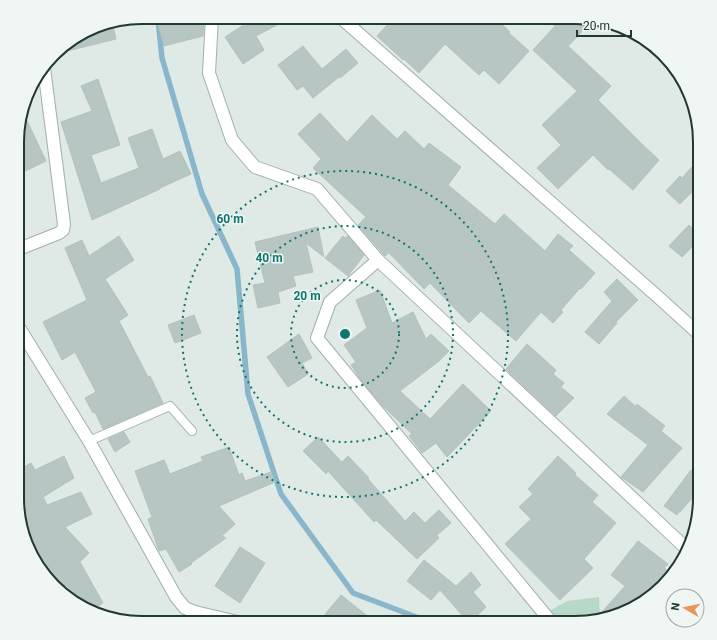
<svg xmlns="http://www.w3.org/2000/svg" width="717" height="640" font-family="Roboto,sans-serif">
<rect width="100%" height="100%" fill="#dfe9e6"/>
<path fill="#b8d9c7" d="M599,597L600,619L583,623H528L567,601Z"/>
<g fill="none" stroke-linecap="round" stroke-linejoin="round">
<path stroke="#89b6cb" stroke-width="5.5" d="M158,19L162,58L202,194L237,269L248,394L281,494L353,593L432,623"/>
</g>
<g fill="#b7c6c2" stroke="#b2c2be">
<path d="M156,17H204L203,36L164,46Z"/>
<path d="M256,17H292L256,36L264,50L243,64L225,37Z"/>
<path d="M397,17H436L444,25L452,17L460,25L468,17H494L510,32L509,33L529,51L499,84L484,70L479,75L445,44L419,73L404,59L403,60L377,36L389,23L390,25Z"/>
<path d="M545,17H583L593,20L568,46L611,86L598,100L643,145L659,160L633,190L609,169L608,170L593,155L558,189L537,168L561,145L542,125L577,91L533,50L555,26Z"/>
<path d="M112,22L116,39L59,53L58,50L60,48L102,24Z"/>
<path d="M303,46L322,69L346,49L358,63L340,78L339,77L313,98L303,86L297,90L278,65Z"/>
<path d="M98,79L120,145L91,155L101,183L139,168L128,138L152,129L163,159L180,151L191,174L160,188V189L92,220L61,122L92,111L81,86Z"/>
<path d="M22,110L46,161L19,174V118Z"/>
<path d="M320,113L347,142L372,115L397,139L405,131L424,149L429,143L461,167L448,185L495,224L504,214L545,251L558,234L573,246L569,250L595,273L581,289L580,288L561,310L563,312L553,323L541,312L516,341L481,311L469,323L430,283L424,289L389,253L385,256L358,225L366,217L313,168L321,159L298,134Z"/>
<path d="M700,158V184L680,204L666,191L680,176L682,178Z"/>
<path d="M689,225L700,235V239L682,257L669,246Z"/>
<path d="M318,227L324,257L306,243L313,272L293,276L296,286L278,292L280,303L258,308L253,285L265,283L255,242Z"/>
<path d="M119,236L134,260L105,279L128,315L119,321L148,377L150,376L163,403L103,429L95,412L93,413L85,398L96,392L75,352L62,360L43,322L87,300L65,248L82,240L89,256Z"/>
<path d="M343,236L345,238L348,236L364,255L348,276L325,258Z"/>
<path d="M617,279L638,300L616,322L617,323L599,344L585,332L612,301L604,292Z"/>
<path d="M380,290L392,323L413,312L426,339L431,334L449,351L439,361L400,391L430,419L463,384L491,411L447,457L436,443L422,453L409,436L412,434L383,406L361,380L351,365L356,362L344,345L367,328L356,300Z"/>
<path d="M194,315L201,333L175,343L168,325Z"/>
<path d="M299,334L312,358L302,363L308,374L288,387L267,357Z"/>
<path d="M527,344L556,370L553,374L564,383L561,387L574,398L556,416L506,369Z"/>
<path d="M624,396L636,407L637,404L665,426L661,431L682,448L643,492L621,477L648,445L607,414Z"/>
<path d="M124,432L130,442L115,452L108,439Z"/>
<path d="M318,437L342,462L348,456L369,478L368,479L405,521L414,512L425,523L439,510L451,523L437,535L439,538L417,559L376,520L374,522L328,471L326,474L303,451Z"/>
<path d="M229,447L239,475L242,473L245,481L271,472L275,482L219,506L235,524L222,536L226,538L191,563L192,564L179,572L166,549L159,551L148,519L152,517L135,471L164,460L170,474L203,461L201,457Z"/>
<path d="M64,456L74,478L43,497L47,505L81,492L92,514L65,527L89,553L80,562L103,603L90,611L87,610L76,602L67,585L60,589L48,580L26,545L17,506V471L31,463L35,470Z"/>
<path d="M558,456L576,473L575,475L598,495L592,502L616,523L584,559L593,568L560,600L505,544L531,519L519,507L533,494L528,489Z"/>
<path d="M691,470L700,478V489L680,512H679L677,515L664,506Z"/>
<path d="M638,541L668,564L664,568L671,574L657,592L656,593L651,588L639,603L622,614L595,620L625,586L611,575Z"/>
<path d="M240,547L265,563L240,603L215,586Z"/>
<path d="M424,560L456,586L471,572L481,585L473,592L486,607L469,623L440,590L431,600L407,581Z"/>
<path d="M341,595L376,623H318Z"/>
</g>
<g fill="none" stroke-linecap="round" stroke-linejoin="round">
<g stroke="#a2b0ad" stroke-width="10">
<path id="service" d="M89,441L170,406L192,431"/>
</g>
<g stroke="#a2b0ad" stroke-width="14">
<g id="minor">
<path d="M212,17L209,73L232,140L255,167L317,189L378,260L688,550"/>
<path d="M340,17L657,296L700,335"/>
<path d="M19,249L59,233L63,230L64,224L44,68"/>
<path d="M378,260L330,302L317,338L552,623"/>
<path d="M18,326L89,441L176,597L185,608L195,612L242,623"/>
</g>
</g>
<use href="#service" stroke="#fff" stroke-width="8"/>
<use href="#minor" stroke="#fff" stroke-width="12"/>
</g>
<g fill="none" stroke="#0f766e" stroke-width="2" stroke-dasharray="2 4">
<circle cx="345" cy="334" r="54"/>
<circle cx="345" cy="334" r="108"/>
<circle cx="345" cy="334" r="163"/>
</g>
<path d="M0 0H717V640H0ZM142 24H575A118 118 0 0 1 693 142V498A118 118 0 0 1 575 616H142A118 118 0 0 1 24 498V142A118 118 0 0 1 142 24Z" fill="#eff6f4" fill-rule="evenodd"/>
<path fill="none" stroke="#213835" stroke-width="2" d="M142 24H575A118 118 0 0 1 693 142V498A118 118 0 0 1 575 616H142A118 118 0 0 1 24 498V142A118 118 0 0 1 142 24Z"/>
<circle cx="345" cy="334" r="6" fill="#0f766e" stroke="#eff6f4" stroke-width="2"/>
<g font-size="12" text-anchor="middle" font-weight="bold" fill="#0f766e" stroke="#eff6f4" stroke-width="3" stroke-linejoin="round" paint-order="stroke">
<text x="230" y="223">60 m</text>
<text x="269" y="262">40 m</text>
<text x="307" y="300">20 m</text>
</g>
<g transform="translate(685 608) rotate(279)"><circle r="19" fill="#eff6f4" stroke="#9daaa8"/>
<path d="M0-3L7 15L0 10L-7 15Z" fill="#e9965d"/>
<text y="-6" font-size="11" font-weight="bold" text-anchor="middle" fill="#213835">N</text>
</g>
<path d="M577 30v6h54v-6" fill="none" stroke="#213835" stroke-width="2"/>
<text x="583" y="30" font-size="12" fill="#213835" stroke="#eff6f4" stroke-width="3" paint-order="stroke">20 m</text>
</svg>
